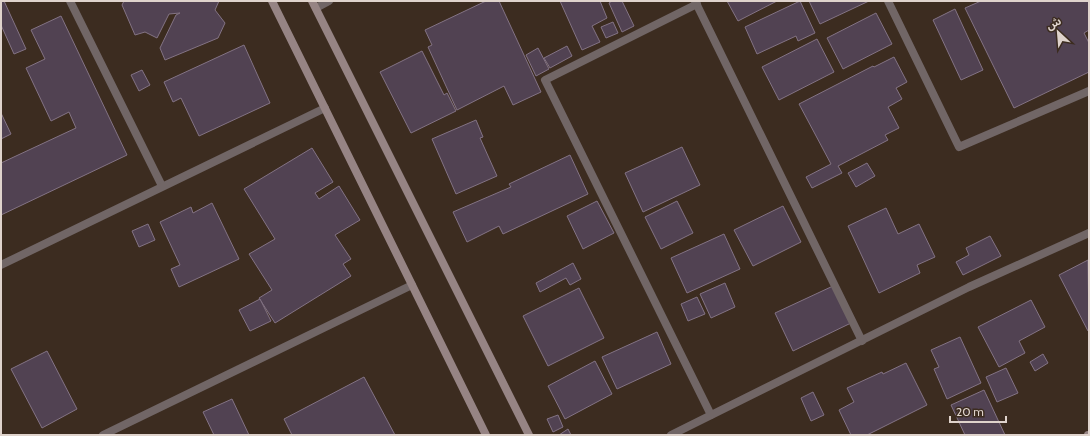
<svg xmlns="http://www.w3.org/2000/svg" width="1090" height="436" font-family="Cabin,'Noto Sans Arabic',sans-serif">
<rect width="100%" height="100%" fill="#3c2c20"/>
<g fill="#514252" stroke="#837384">
<path d="M1,1H4L26,49L14,54L1,25Z"/>
<path d="M124,1H219L215,10L225,23L218,38L165,60L160,48L176,15L180,13L169,14L157,38L145,32L135,35L122,5Z"/>
<path d="M486,1H499L541,92L513,105L504,86L457,110L428,47L432,45L425,30Z"/>
<path d="M560,1H600L607,18L592,26L600,42L582,50Z"/>
<path d="M612,1H622L634,26L622,32L609,3Z"/>
<path d="M727,1H777L738,21Z"/>
<path d="M800,1L815,33L798,41L796,36L757,54L745,27Z"/>
<path d="M809,1H869L820,24Z"/>
<path d="M981,1H1089V30L1084,33L1089,43V72L1014,108L965,8Z"/>
<path d="M955,9L983,70L961,80L933,20Z"/>
<path d="M876,13L892,44L843,69L827,38Z"/>
<path d="M61,16L127,155L1,215V163L76,128L69,112L51,121L26,68L45,59L31,30Z"/>
<path d="M613,22L618,33L606,38L601,27Z"/>
<path d="M817,39L834,72L779,100L762,67Z"/>
<path d="M244,45L270,103L199,136L181,98L173,102L164,82Z"/>
<path d="M567,46L572,56L550,68L544,58Z"/>
<path d="M538,48L549,69L536,76L526,55Z"/>
<path d="M422,51L444,95L447,93L456,111L411,133L380,72Z"/>
<path d="M894,57L907,82L896,88L902,99L888,107L899,128L885,135L888,140L838,166L842,173L812,188L806,177L831,164L799,104L873,66L874,67Z"/>
<path d="M142,70L150,85L139,91L131,75Z"/>
<path d="M1,113L11,134L1,139Z"/>
<path d="M476,120L483,137L480,138L497,176L456,194L432,139Z"/>
<path d="M682,147L700,185L643,212L625,173Z"/>
<path d="M312,148L333,182L315,193L319,199L339,186L360,220L335,235L351,259L343,264L351,276L275,323L259,298L272,290L249,254L275,239L244,189Z"/>
<path d="M570,155L588,194L503,234L499,226L467,242L453,212L511,187L509,184Z"/>
<path d="M867,163L875,176L856,187L848,173Z"/>
<path d="M597,201L614,233L583,249L567,216Z"/>
<path d="M677,201L693,233L661,249L645,217Z"/>
<path d="M212,203L239,259L179,287L171,269L180,265L160,222L191,207L193,213Z"/>
<path d="M783,206L801,242L753,266L734,230Z"/>
<path d="M886,208L898,234L919,224L935,257L917,265L920,273L879,293L848,226Z"/>
<path d="M148,224L155,240L139,247L132,231Z"/>
<path d="M724,234L740,269L687,293L671,258Z"/>
<path d="M990,236L1001,256L963,275L956,262L969,255L966,248Z"/>
<path d="M1088,260L1089,330L1088,331L1059,275Z"/>
<path d="M573,263L581,279L570,285L566,278L540,292L536,283Z"/>
<path d="M725,283L735,307L711,318L700,294Z"/>
<path d="M833,286L851,323L793,351L775,313Z"/>
<path d="M579,288L604,338L548,366L523,316Z"/>
<path d="M697,297L705,314L688,321L681,304Z"/>
<path d="M260,299L271,321L250,331L239,310Z"/>
<path d="M1031,300L1045,327L1019,341L1025,353L999,367L978,327Z"/>
<path d="M657,332L671,364L617,389L602,357Z"/>
<path d="M960,337L981,383L947,399L934,369L939,367L931,350Z"/>
<path d="M47,351L77,409L42,428L11,369Z"/>
<path d="M1043,354L1048,363L1035,371L1030,362Z"/>
<path d="M595,361L612,394L565,419L548,386Z"/>
<path d="M906,363L927,405L867,435H851L839,410L854,402L847,388L882,372L883,374Z"/>
<path d="M1006,368L1018,393L997,402L986,377Z"/>
<path d="M364,377L395,435H292L284,419Z"/>
<path d="M984,390L1005,435H965L951,405Z"/>
<path d="M813,392L824,415L811,421L801,398Z"/>
<path d="M232,399L249,435H214L203,412Z"/>
<path d="M558,415L563,427L553,432L547,419Z"/>
<path d="M568,429L571,435H559Z"/>
</g>
<g fill="none" stroke-linecap="round" stroke-linejoin="round">
<g stroke="#716666" stroke-width="8">
<path d="M70,1L162,186"/>
<path d="M695,1L862,341"/>
<path d="M888,1L959,147L1089,91"/>
<path d="M697,4L545,80L711,415"/>
<path d="M316,8L329,1"/>
<path d="M1,265L325,108"/>
<path d="M103,435L412,285"/>
<path d="M671,435L969,287L1089,233"/>
</g>
<g stroke="#968484" stroke-width="8">
<path d="M272,1L486,435"/>
<path d="M312,1L529,435"/>
<path d="M1088,435H1089"/>
</g>
</g>
<rect width="1090" height="436" fill="none" stroke="#dfd3cc" stroke-width="4"/>
<g transform="translate(1058 32) rotate(334)" stroke="#3c2c20" stroke-width="3" paint-order="stroke">
<path d="M0-3L7 15L0 10L-7 15Z" fill="#dfd3cc"/>
<text y="-6" font-size="11" font-weight="bold" text-anchor="middle" fill="#dfd3cc">ش</text>
</g>
<path d="M950 416v6h56v-6" fill="none" stroke="#dfd3cc" stroke-width="2"/>
<text x="956" y="416" font-size="12" fill="#dfd3cc" stroke="#3c2c20" stroke-width="3" paint-order="stroke">20 m</text>
</svg>
